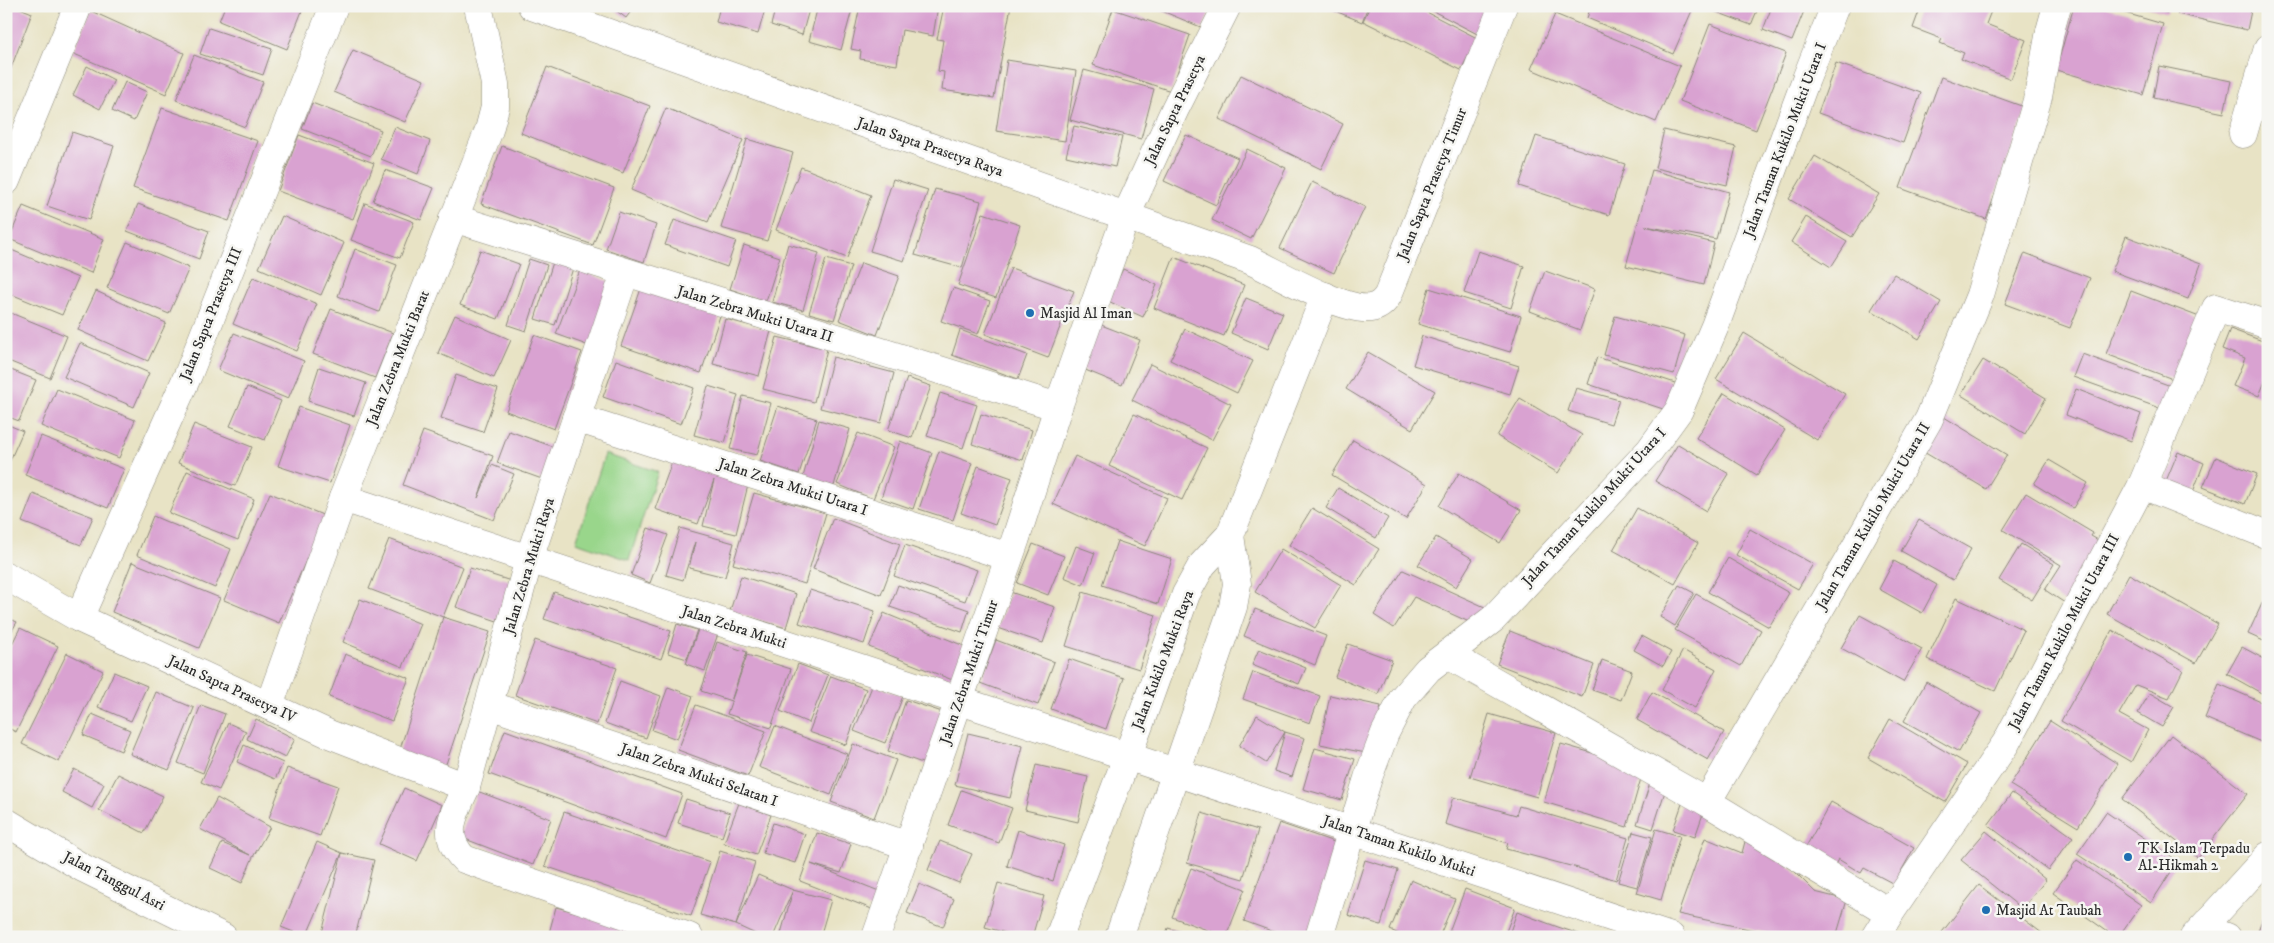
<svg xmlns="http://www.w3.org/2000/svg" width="2274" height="943" font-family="'IM FELL DW Pica',serif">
<rect width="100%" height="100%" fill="#f6f6f2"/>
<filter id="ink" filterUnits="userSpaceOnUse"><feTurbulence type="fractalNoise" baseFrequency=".02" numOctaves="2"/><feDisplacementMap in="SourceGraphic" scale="10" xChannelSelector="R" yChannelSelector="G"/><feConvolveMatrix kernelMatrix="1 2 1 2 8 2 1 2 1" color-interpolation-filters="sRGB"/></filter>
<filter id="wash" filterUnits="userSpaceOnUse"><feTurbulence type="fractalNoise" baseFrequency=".0096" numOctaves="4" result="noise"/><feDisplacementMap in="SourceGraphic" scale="20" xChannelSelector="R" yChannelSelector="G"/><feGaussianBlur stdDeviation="1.12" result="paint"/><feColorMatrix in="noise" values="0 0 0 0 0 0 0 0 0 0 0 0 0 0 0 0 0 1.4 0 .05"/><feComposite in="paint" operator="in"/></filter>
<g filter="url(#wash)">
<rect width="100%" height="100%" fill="#e8e3c5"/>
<path fill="#99d68b" stroke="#62805b" d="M605,454L658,472L629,560L576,542Z"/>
<g id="blocks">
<g fill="#d9a2d1">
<path d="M6,6H15L32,13L6,81Z"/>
<path d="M225,6H304L287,49L219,21Z"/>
<path d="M610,6H635L626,18Z"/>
<path d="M720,6H766L758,34L716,22Z"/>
<path d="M776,6H810L802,35L771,25Z"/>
<path d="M818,6H853L841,50L809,41Z"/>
<path d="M860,6H938L933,36L902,30L897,65L860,59L861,51L851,49Z"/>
<path d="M944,6H1011L994,98L942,90L944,72L938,71L943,40L937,39Z"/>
<path d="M1150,6H1212L1203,28Z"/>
<path d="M1323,6H1368L1362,22Z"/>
<path d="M1370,6H1415L1477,38L1461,70L1363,21Z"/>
<path d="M1433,6H1499L1483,37L1431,10Z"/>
<path d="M1591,6H1694L1673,54L1587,18Z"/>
<path d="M1712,6H1759L1751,25L1711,10Z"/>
<path d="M1772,6H1806L1792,41L1763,30Z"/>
<path d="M1921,6H1993L1986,24L2026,40L2011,79L1961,59L1964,53L1940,43L1942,39L1913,28Z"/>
<path d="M2074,6H2101L2163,24L2143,95L2056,70Z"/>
<path d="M2144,6H2168L2167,13Z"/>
<path d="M2179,6H2252L2247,30L2177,14Z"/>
<path d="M1113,9L1190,35L1171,91L1093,65Z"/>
<path d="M91,11L184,53L166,94L72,53Z"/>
<path d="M1555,14L1680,66L1656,122L1531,69Z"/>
<path d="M1710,24L1786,53L1756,130L1680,101Z"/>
<path d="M209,28L272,49L263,75L200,54Z"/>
<path d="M353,50L424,80L405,122L334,92Z"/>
<path d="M194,55L263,82L245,127L176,100Z"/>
<path d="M1007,60L1076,71L1065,141L996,131Z"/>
<path d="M1836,63L1921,93L1903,143L1818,113Z"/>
<path d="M87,66L114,80L100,109L73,95Z"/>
<path d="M2159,66L2231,81L2224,113L2153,98Z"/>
<path d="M547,67L650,106L623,173L521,133Z"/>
<path d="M1084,70L1154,89L1141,139L1070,120Z"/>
<path d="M1241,75L1343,124L1321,169L1219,119Z"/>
<path d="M1941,77L2027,108L1986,219L1900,188Z"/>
<path d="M125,82L147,92L134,121L112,111Z"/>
<path d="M312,103L381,130L371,156L302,129Z"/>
<path d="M162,108L258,141L229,221L133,188Z"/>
<path d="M666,108L743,140L708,222L631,190Z"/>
<path d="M1074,126L1122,137L1115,167L1066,156Z"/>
<path d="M395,127L430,141L418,174L381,159Z"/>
<path d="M1664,130L1736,147L1727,185L1655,168Z"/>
<path d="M72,132L114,146L89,220L47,206Z"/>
<path d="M299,135L374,163L353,219L278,191Z"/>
<path d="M1186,135L1238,158L1216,205L1164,181Z"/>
<path d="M1536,136L1625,164L1609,215L1519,186Z"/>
<path d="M747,139L793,153L767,241L721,228Z"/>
<path d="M502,146L614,188L593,245L481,204Z"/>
<path d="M1247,149L1286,168L1251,239L1212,220Z"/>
<path d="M1815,156L1879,194L1852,237L1789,199Z"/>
<path d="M801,167L871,195L847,258L776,230Z"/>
<path d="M385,170L434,188L421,220L373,201Z"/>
<path d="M1652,170L1729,192L1716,239L1645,226L1714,243L1704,285L1626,266Z"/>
<path d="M893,179L928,190L904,261L870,251Z"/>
<path d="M1312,182L1365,207L1334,273L1280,248Z"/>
<path d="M935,189L981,201L962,268L915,255Z"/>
<path d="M365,203L414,222L400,258L351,240Z"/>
<path d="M138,204L209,231L199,259L127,231Z"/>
<path d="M23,206L104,239L91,273L9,239Z"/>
<path d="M619,212L656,225L644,262L606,249Z"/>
<path d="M983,213L1020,225L996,298L958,285Z"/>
<path d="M282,216L344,243L321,295L259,268Z"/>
<path d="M1806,217L1847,242L1831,267L1791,242Z"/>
<path d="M674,220L736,241L727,267L665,245Z"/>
<path d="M2126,236L2201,264L2188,299L2112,271Z"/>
<path d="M127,242L189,268L169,314L107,288Z"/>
<path d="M788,244L819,253L803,310L772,302Z"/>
<path d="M744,245L780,257L766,301L730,289Z"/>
<path d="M9,249L78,278L62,315L6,292V256Z"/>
<path d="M355,249L397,265L379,312L338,296Z"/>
<path d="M480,250L519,264L498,319L460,305Z"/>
<path d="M1478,251L1524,266L1511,308L1464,293Z"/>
<path d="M2025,253L2090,278L2070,328L2005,304Z"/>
<path d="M1174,257L1244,285L1224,336L1154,308Z"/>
<path d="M529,259L547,265L526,331L508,325Z"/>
<path d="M554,259L574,265L555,325L535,319Z"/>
<path d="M826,259L851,266L834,320L809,313Z"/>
<path d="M861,263L899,276L877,335L839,320Z"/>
<path d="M1011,268L1074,291L1048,358L985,334Z"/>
<path d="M1123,269L1157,285L1143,317L1108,301Z"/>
<path d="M580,270L618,285L595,348L556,334Z"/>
<path d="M1545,271L1595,289L1580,330L1530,311Z"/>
<path d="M1894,274L1941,302L1919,339L1871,310Z"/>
<path d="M253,277L317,304L297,351L233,324Z"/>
<path d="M643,283L722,310L701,373L621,346Z"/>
<path d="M953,288L990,301L978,334L941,321Z"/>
<path d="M1429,288L1521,316L1510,352L1418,324Z"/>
<path d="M96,291L166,323L148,361L78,330Z"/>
<path d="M2131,291L2202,318L2178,381L2106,354Z"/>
<path d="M1246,298L1283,313L1268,349L1231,333Z"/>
<path d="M331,309L393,333L375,378L313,354Z"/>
<path d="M6,311L67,336L50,378L6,360Z"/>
<path d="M455,315L511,340L494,378L438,353Z"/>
<path d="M1615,316L1685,335L1674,374L1604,355Z"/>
<path d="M725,319L771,331L759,376L713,364Z"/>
<path d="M1096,323L1140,340L1122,385L1078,367Z"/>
<path d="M1185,329L1253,361L1237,393L1170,360Z"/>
<path d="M2230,329L2268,343V374L2259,396L2233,386L2245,358L2222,349Z"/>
<path d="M960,330L1027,355L1018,379L952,355Z"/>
<path d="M234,333L304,361L288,399L218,370Z"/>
<path d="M1744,333L1845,394L1817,440L1716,379Z"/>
<path d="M534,335L582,352L554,429L506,411Z"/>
<path d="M1422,336L1519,366L1510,394L1413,365Z"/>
<path d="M777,337L827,349L814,402L763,389Z"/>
<path d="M80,343L149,373L134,407L64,377Z"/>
<path d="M1368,352L1435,391L1412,429L1346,389Z"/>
<path d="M2082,354L2171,386L2162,409L2073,377Z"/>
<path d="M833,357L894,373L881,423L820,408Z"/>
<path d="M1597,357L1678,384L1669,411L1588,384Z"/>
<path d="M616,360L694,388L681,424L603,397Z"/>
<path d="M1983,360L2046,398L2025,434L1961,395Z"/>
<path d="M1150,364L1231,404L1212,440L1132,400Z"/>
<path d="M319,367L366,383L354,416L308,401Z"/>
<path d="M6,368L36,380L19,421L6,416Z"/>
<path d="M456,375L498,389L483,432L441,418Z"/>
<path d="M907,378L931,386L912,438L888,430Z"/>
<path d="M708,386L738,395L725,443L694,435Z"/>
<path d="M247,387L281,401L265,440L230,426Z"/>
<path d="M1576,388L1619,400L1611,424L1568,411Z"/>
<path d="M57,389L135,420L119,458L41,426Z"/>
<path d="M2076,389L2141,414L2131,441L2066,415Z"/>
<path d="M940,393L977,405L963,448L927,436Z"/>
<path d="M1724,393L1785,430L1757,475L1696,438Z"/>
<path d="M743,396L771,403L757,455L730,449Z"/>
<path d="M1520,398L1582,435L1558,473L1497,436Z"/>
<path d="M778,406L817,419L799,474L760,461Z"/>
<path d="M299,407L350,425L330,483L278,466Z"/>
<path d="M981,414L1032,430L1023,460L972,444Z"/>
<path d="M1134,414L1207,448L1182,500L1109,466Z"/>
<path d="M1944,417L2007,455L1986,489L1922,451Z"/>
<path d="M819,420L850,429L834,486L803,477Z"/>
<path d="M6,424L23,431L8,465L6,464Z"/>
<path d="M194,424L252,447L235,486L178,463Z"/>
<path d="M423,431L493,456L478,498L492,465L514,474L494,520L403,485Z"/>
<path d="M509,431L554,447L542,479L497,463Z"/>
<path d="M858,433L894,447L873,499L837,484Z"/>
<path d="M41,436L124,469L108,508L25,475Z"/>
<path d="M1353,440L1427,484L1406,519L1332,475Z"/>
<path d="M900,441L932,453L913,509L881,498Z"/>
<path d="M1678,444L1729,474L1706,511L1655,481Z"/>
<path d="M939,451L972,463L953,520L919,509Z"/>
<path d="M2178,452L2204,463L2193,492L2166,481Z"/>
<path d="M1075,456L1167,498L1145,546L1053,504Z"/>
<path d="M2216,457L2257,474L2245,504L2203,487Z"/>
<path d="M2049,460L2088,483L2073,508L2034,484Z"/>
<path d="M672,462L748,485L736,534L703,526L714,480L698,524L655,509Z"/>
<path d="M978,466L1012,478L995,525L961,513Z"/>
<path d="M187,471L254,499L238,540L169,513Z"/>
<path d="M1459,473L1521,510L1500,543L1439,506Z"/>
<path d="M1338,488L1388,518L1376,538L1326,508Z"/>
<path d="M270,493L325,516L279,623L224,600Z"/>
<path d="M754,493L826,513L805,584L733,564Z"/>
<path d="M2026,493L2093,533L2091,536L2105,544L2068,605L2045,590L2061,565L2003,530Z"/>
<path d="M33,494L93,517L81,545L22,522Z"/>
<path d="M1312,508L1379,549L1356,585L1289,545Z"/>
<path d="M1637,508L1698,543L1675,584L1613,550Z"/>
<path d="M153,516L231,549L215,588L137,555Z"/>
<path d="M833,518L900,544L881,595L813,569Z"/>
<path d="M1919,520L1971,549L1953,580L1901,551Z"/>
<path d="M648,528L668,535L650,583L631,575Z"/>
<path d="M680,528L734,543L725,577L689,568L695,542L683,580L666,575Z"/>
<path d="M1750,529L1813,564L1798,589L1736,555Z"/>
<path d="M1436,537L1473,559L1456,587L1418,565Z"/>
<path d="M389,539L463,567L443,617L369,589Z"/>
<path d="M1117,541L1172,559L1158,604L1102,585Z"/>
<path d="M1033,544L1064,556L1048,595L1017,583Z"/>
<path d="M2021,544L2054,564L2032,600L1999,580Z"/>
<path d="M905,545L977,570L965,601L894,576Z"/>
<path d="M1076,546L1095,553L1083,585L1064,577Z"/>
<path d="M1281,549L1341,585L1315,628L1255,592Z"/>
<path d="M1728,558L1789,593L1769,627L1708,592Z"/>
<path d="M1894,561L1937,585L1922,613L1879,589Z"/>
<path d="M132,562L220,598L199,648L112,612Z"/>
<path d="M470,568L511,581L497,621L456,607Z"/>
<path d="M1403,570L1487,608L1478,626L1414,597L1394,628L1374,615Z"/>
<path d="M2129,574L2218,624L2196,663L2107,614Z"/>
<path d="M741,576L796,594L786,628L730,611Z"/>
<path d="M898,585L969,610L962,632L890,607Z"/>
<path d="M1679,585L1694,593L1675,626L1660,617Z"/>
<path d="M810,590L875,611L864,644L799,623Z"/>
<path d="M554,592L671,631L661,659L544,619Z"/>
<path d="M1010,592L1055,607L1043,643L998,628Z"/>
<path d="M1083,592L1156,615L1139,669L1066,646Z"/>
<path d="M1696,594L1761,630L1741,666L1675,630Z"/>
<path d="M2266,595L2268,596V643L2248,634Z"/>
<path d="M1956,598L2024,630L1995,691L1927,659Z"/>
<path d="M360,599L421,624L403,667L343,642Z"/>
<path d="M1255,609L1326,636L1315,665L1244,636Z"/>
<path d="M884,613L969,648L955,681L869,647Z"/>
<path d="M1860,615L1922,649L1903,682L1841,648Z"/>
<path d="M6,617L17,622L6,641Z"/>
<path d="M443,617L490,632L445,767L399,752Z"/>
<path d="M677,624L697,630L687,659L668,653Z"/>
<path d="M700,624L719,631L705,671L686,664Z"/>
<path d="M20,628L58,646L16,732L6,727V656Z"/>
<path d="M2112,630L2183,670L2169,698L2136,685L2119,714L2148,730L2131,762L2061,721Z"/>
<path d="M1510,631L1594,665L1582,697L1497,664Z"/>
<path d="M1642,636L1671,652L1663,666L1634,650Z"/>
<path d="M535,640L617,668L597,724L515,695Z"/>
<path d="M996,640L1054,662L1038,705L980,683Z"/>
<path d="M717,642L747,652L731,701L701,691Z"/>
<path d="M1348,644L1392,660L1378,694L1335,677Z"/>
<path d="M2242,647L2268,661V686L2263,694L2227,674Z"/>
<path d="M1259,649L1306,668L1299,684L1252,665Z"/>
<path d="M1683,650L1716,669L1695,708L1662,690Z"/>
<path d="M67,653L103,671L59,762L22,744Z"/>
<path d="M345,654L409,678L392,721L329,697Z"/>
<path d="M747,655L791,669L771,728L727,714Z"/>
<path d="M1069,659L1124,678L1106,729L1051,709Z"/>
<path d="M1602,660L1632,671L1621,700L1592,690Z"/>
<path d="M798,664L828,675L809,723L780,711Z"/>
<path d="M114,672L147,686L131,721L98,707Z"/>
<path d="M1253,672L1320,696L1310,723L1243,699Z"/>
<path d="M831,676L866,689L846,745L809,732Z"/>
<path d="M620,681L661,696L646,738L605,723Z"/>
<path d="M1926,682L1981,713L1959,752L1904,721Z"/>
<path d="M873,684L903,696L885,743L854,731Z"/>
<path d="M2219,684L2268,705V745L2205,718Z"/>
<path d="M668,687L693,696L677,739L652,730Z"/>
<path d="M156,692L194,708L169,770L130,754Z"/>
<path d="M1652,692L1724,732L1708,760L1637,720Z"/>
<path d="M2150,693L2174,707L2162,727L2138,713Z"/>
<path d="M1330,695L1381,706L1371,754L1320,744Z"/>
<path d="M906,700L948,714L931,766L888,751Z"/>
<path d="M201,705L225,714L203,773L178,763Z"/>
<path d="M696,705L766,731L748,776L678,750Z"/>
<path d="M92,714L130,730L121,751L83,735Z"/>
<path d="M1489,714L1556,733L1537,797L1470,777Z"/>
<path d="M1257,715L1285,732L1305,738L1292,777L1274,771L1285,732L1266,763L1239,746Z"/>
<path d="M256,719L295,739L285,758L247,739Z"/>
<path d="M1890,719L1967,764L1945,802L1868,758Z"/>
<path d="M2050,721L2118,764L2078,827L2010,785Z"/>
<path d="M228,723L246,731L219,790L201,782Z"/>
<path d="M775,726L847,754L831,795L759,767Z"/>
<path d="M505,730L682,794L666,839L489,774Z"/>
<path d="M968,733L1023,746L1010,798L955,785Z"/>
<path d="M2171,735L2248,794L2198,858L2122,799Z"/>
<path d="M853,744L896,760L874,818L831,802Z"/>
<path d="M1561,744L1644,768L1627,827L1544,802Z"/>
<path d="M244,745L283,763L275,779L237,762Z"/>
<path d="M1315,748L1355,759L1342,800L1303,789Z"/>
<path d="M1036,765L1088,777L1078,822L1025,810Z"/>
<path d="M287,768L338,786L320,836L269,818Z"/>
<path d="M74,769L104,784L92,808L62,792Z"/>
<path d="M118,774L163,796L144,833L99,810Z"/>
<path d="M1651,780L1667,785L1653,829L1637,824Z"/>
<path d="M404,788L442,805L417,861L379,844Z"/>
<path d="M961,790L1012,808L999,843L948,825Z"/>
<path d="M477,791L551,819L533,865L460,837Z"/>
<path d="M2012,793L2073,837L2048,870L1988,825Z"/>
<path d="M1453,797L1516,815L1519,806L1628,838L1616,880L1578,868L1506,849L1508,843L1445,824Z"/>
<path d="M217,798L270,827L253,857L242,883L210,868L222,843L250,855L200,829Z"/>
<path d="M1684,798L1706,805L1695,837L1673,830Z"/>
<path d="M686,799L730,813L722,837L678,823Z"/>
<path d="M1831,802L1914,848L1894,884L1864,868L1861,873L1838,859L1833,869L1803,852Z"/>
<path d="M739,803L771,815L756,855L724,843Z"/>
<path d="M564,812L710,862L691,916L545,866Z"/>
<path d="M2106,812L2178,861L2151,903L2077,854Z"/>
<path d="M1202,813L1258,830L1243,879L1187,863Z"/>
<path d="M773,823L805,834L795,863L763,853Z"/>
<path d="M1279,823L1340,844L1307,937H1288L1244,921Z"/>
<path d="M1656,829L1680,836L1661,900L1637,893Z"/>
<path d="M1018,830L1064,845L1053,881L1007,866Z"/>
<path d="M1986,831L2046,880L2022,909L1961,860Z"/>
<path d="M1633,832L1652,837L1637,887L1618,882Z"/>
<path d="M817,833L851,844L841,873L811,864L884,893L877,911L800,881Z"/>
<path d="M1747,834L1790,867L1815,892L1847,900L1836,937H1777L1763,932L1678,914L1705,838L1742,853Z"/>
<path d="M940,841L972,854L959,883L928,870Z"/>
<path d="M317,842L342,853L374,860L355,937H321L342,853L306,937L281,927Z"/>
<path d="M720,851L755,862L736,925L700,915Z"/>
<path d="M1365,860L1398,870L1381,925L1348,915Z"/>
<path d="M2077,860L2141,905L2118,937H2115L2053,893Z"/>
<path d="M1191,868L1245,889L1226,937L1172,917Z"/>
<path d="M758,875L793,890L773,937H762L736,925Z"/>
<path d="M1411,880L1455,899L1439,937H1406L1390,930Z"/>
<path d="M998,883L1044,896L1032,937H1020L985,927Z"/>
<path d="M919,884L954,899L943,927L907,913Z"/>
<path d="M1979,885L2047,937L1939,936Z"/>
<path d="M1465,889L1515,908L1504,937H1447Z"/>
<path d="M793,890L831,900L820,937H780Z"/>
<path d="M2268,904V937H2258L2256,936Z"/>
<path d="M556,907L601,919L648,937H548Z"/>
<path d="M1517,912L1558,927L1588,937H1508Z"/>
<path d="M1168,928L1196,936L1195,937H1165Z"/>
<path d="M1246,932L1261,936V937H1245Z"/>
</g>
</g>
</g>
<g filter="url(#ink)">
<use href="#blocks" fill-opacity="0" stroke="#8a8778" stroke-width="1"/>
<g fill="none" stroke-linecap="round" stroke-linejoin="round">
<g stroke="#8a8778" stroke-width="29">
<g id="minor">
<path d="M532,6L1250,260C1276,272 1344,312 1370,308C1379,307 1384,302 1388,295L1503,6"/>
<path d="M2243,134L2268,48"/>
<path d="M6,181L78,6"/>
<path d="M453,218L1058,407"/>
<path d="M625,273L529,559L466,787C454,814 440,835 464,859L689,937"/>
<path d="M576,418L1009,557"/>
<path d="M2142,485L2268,535"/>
<path d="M343,498C786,643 1229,789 1671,937"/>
<path d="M6,576L79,618L329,734L466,787"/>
<path d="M79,618L188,375L334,6"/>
<path d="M1448,655L1707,802L1890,913"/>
<path d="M489,705L909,846"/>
<path d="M269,706L343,498L489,130L495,107V84L478,6"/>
<path d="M1707,802L1845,566L1929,419L1980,295L2038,97L2050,31L2057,6"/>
<path d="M6,822L83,868L223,937"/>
<path d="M2203,928L2227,937"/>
<path d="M876,937L1016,538L1058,407L1126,216L1175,109L1227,6"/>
<path d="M1059,937L1141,720L1186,594L1202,565L1230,535L1325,296"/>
<path d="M1119,937L1233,607L1237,584L1230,535"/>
<path d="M1319,937L1368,778L1385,733L1403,698L1428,669L1493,619L1650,450L1679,410L1715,326L1806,79L1835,6"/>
<path d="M1875,937L1890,913L2006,743L2142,485L2216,308L2268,325"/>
<path d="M2194,937L2268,856"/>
</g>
</g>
<use href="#minor" stroke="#fff" stroke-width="28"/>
</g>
</g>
<g fill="#1f6fb2" stroke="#f6f6f2" stroke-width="2">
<circle cx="1030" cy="313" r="5"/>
<circle cx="2128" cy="857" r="5"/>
<circle cx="1986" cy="910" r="5"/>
</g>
<g text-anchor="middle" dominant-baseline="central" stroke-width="5" stroke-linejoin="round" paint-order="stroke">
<g font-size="15" fill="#2b2b2b" stroke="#f6f6f2">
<text transform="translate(1175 110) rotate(-64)">Jalan Sapta Prasetya</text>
<text transform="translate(1785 140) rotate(-69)">Jalan Taman Kukilo Mukti Utara I</text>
<text transform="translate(930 147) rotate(19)">Jalan Sapta Prasetya Raya</text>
<text transform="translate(1432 184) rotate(-68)">Jalan Sapta Prasetya Timur</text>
<text transform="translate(211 314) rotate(-68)">Jalan Sapta Prasetya III</text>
<text transform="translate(755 314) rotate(17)">Jalan Zebra Mukti Utara II</text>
<text transform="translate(398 358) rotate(-68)">Jalan Zebra Mukti Barat</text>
<text transform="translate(793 487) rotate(18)">Jalan Zebra Mukti Utara I</text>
<text transform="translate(1594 507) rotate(-48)">Jalan Taman Kukilo Mukti Utara I</text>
<text transform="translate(1873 516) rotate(-60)">Jalan Taman Kukilo Mukti Utara II</text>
<text transform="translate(529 566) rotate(-73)">Jalan Zebra Mukti Raya</text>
<text transform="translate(734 627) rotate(18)">Jalan Zebra Mukti</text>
<text transform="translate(2064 632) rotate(-62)">Jalan Taman Kukilo Mukti Utara III</text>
<text transform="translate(1163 660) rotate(-69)">Jalan Kukilo Mukti Raya</text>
<text transform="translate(969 672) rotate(-71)">Jalan Zebra Mukti Timur</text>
<text transform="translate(232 689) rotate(25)">Jalan Sapta Prasetya IV</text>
<text transform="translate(699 775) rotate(19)">Jalan Zebra Mukti Selatan I</text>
<text transform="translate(1399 846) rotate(19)">Jalan Taman Kukilo Mukti</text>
<text transform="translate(114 881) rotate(27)">Jalan Tanggul Asri</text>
</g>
<g font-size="15" fill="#2b2b2b" stroke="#f6f6f2" text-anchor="start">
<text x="1040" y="313">Masjid Al Iman</text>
<text x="2138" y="848">TK Islam Terpadu<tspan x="2138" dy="17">Al-Hikmah 2</tspan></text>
<text x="1996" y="910">Masjid At Taubah</text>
</g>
</g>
<rect width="2274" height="943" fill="none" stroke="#f6f6f2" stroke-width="25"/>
</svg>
